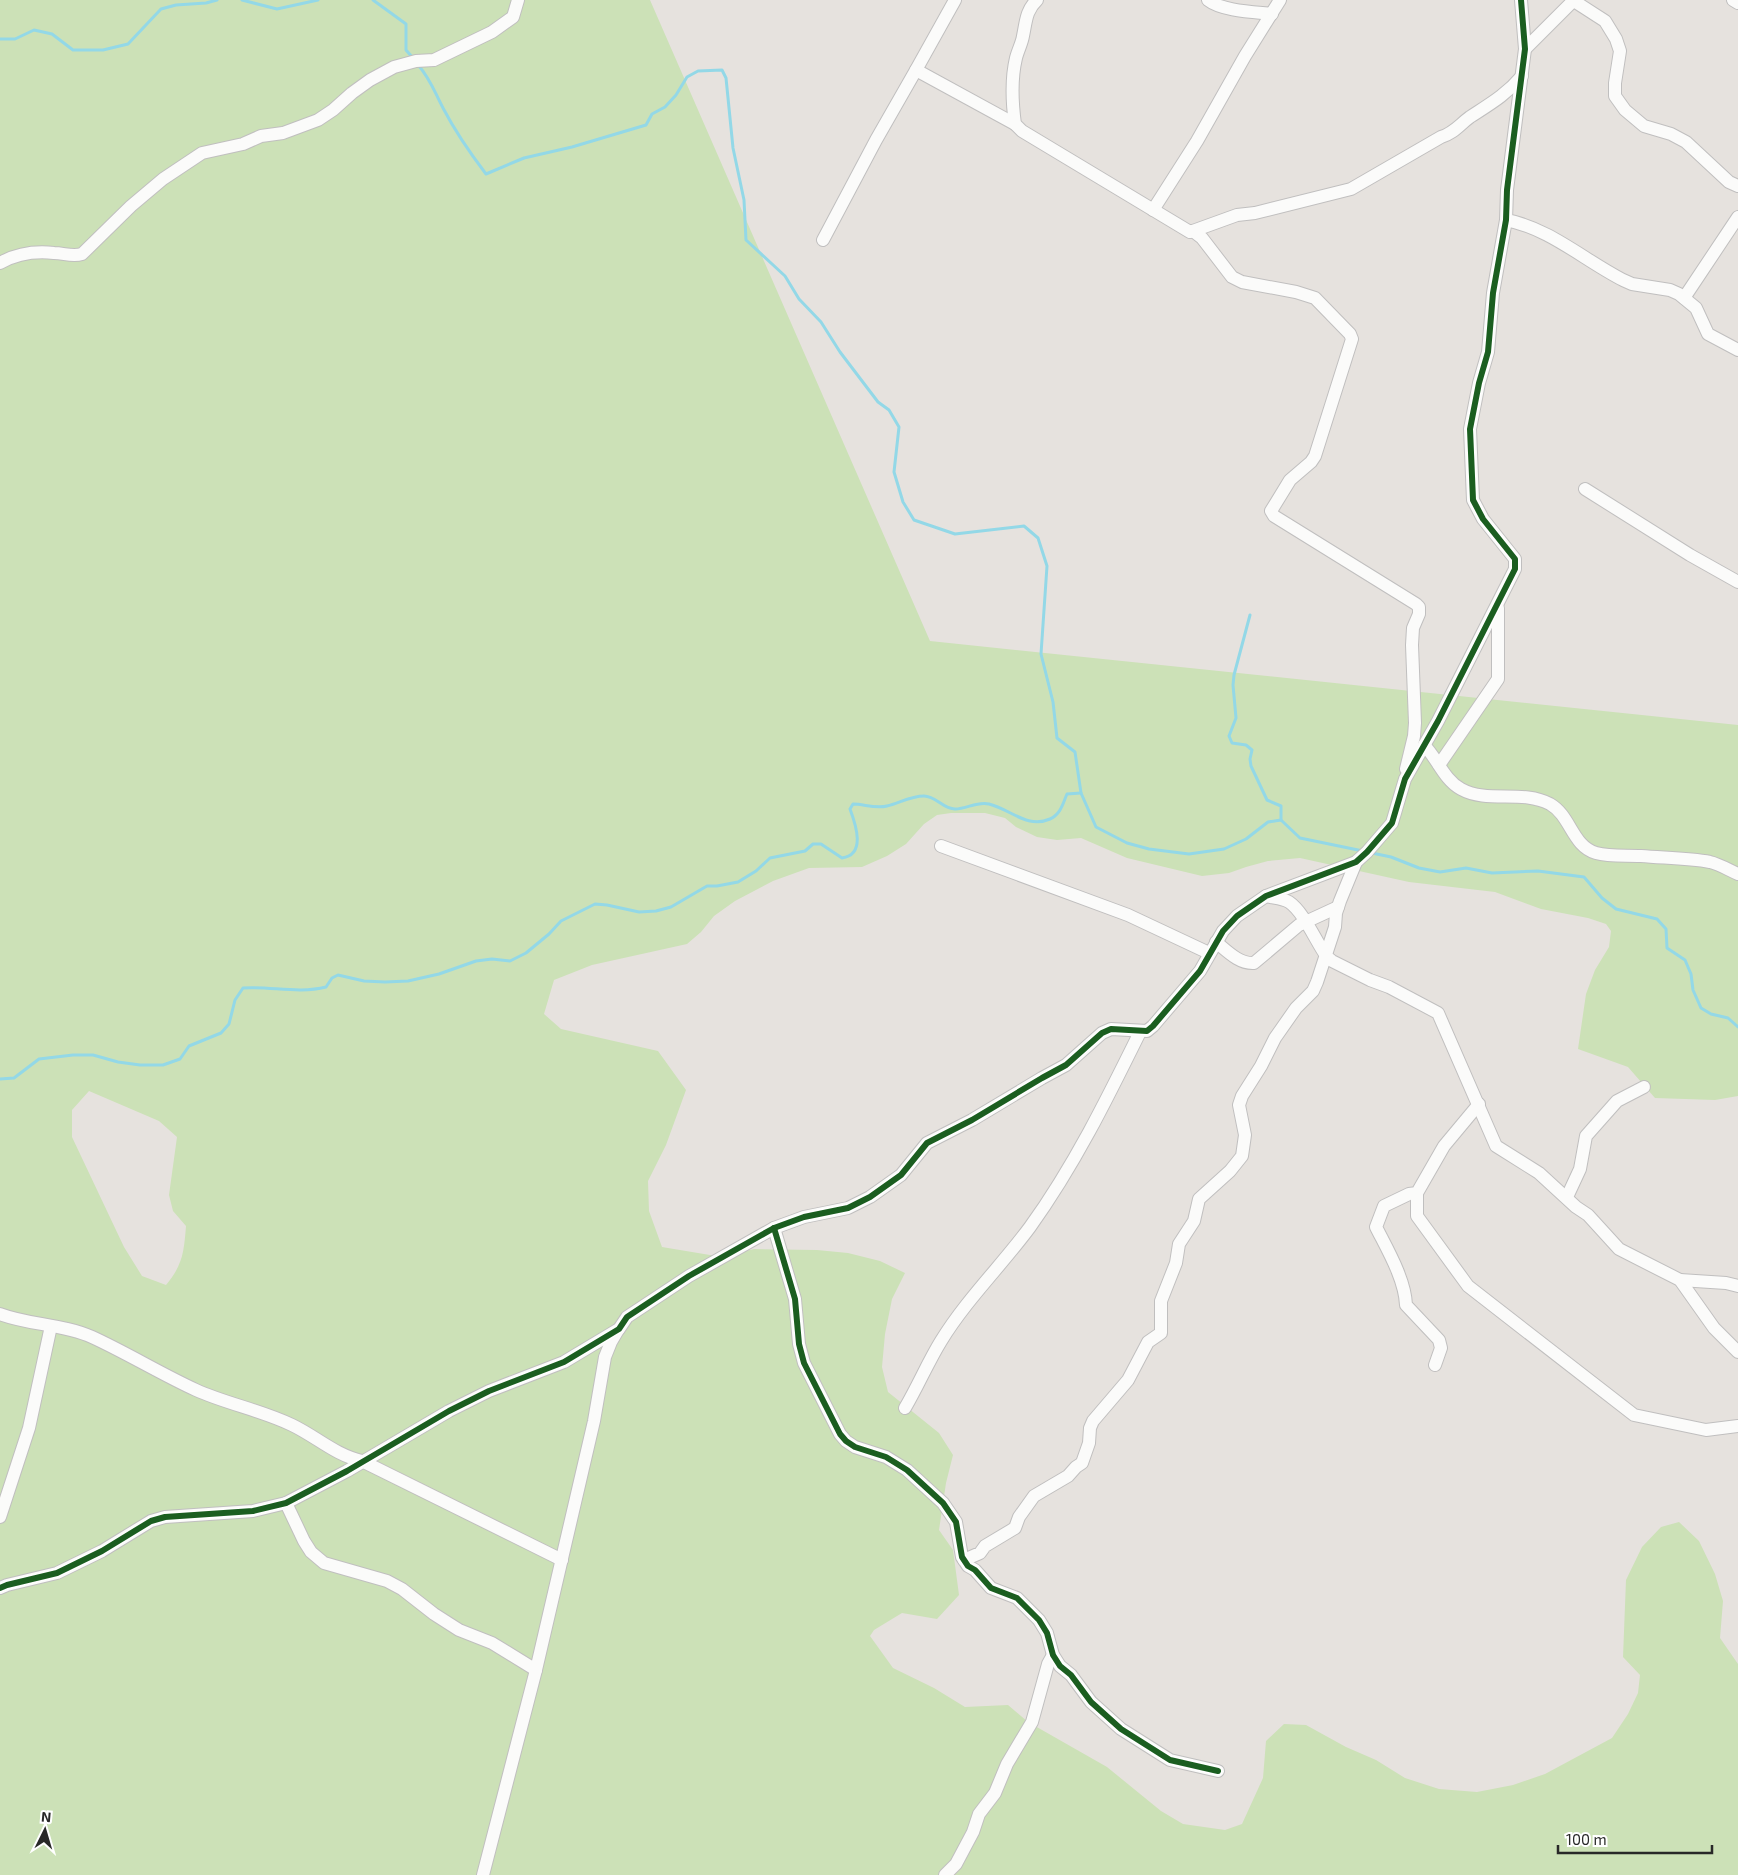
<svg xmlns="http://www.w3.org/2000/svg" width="1738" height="1875" font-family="'Exo 2',sans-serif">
<rect width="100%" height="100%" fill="#e6e2de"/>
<path fill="#cce1b7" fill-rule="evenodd" d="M0,0H650L930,641L1738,725V1096L1715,1100L1655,1098L1628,1067L1578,1049L1586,994L1595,970L1609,947L1611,931L1606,924L1588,918L1541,909L1495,892L1409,882L1300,858L1268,861L1246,867L1229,873L1202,876L1127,858L1081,838L1057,840L1037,837L1016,827L1005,818L985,813H951L937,815L924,824L906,844L887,856L862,867L809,868L773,881L735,901L714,916L701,932L687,944L592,965L554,980L544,1014L561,1029L658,1051L686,1090L666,1145L648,1181L649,1211L662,1247L722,1257L754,1249L817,1250L848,1253L880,1261L905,1273L892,1299L885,1334L882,1367L888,1392L939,1433L953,1455L946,1483L939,1530L953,1550L959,1595L937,1619L902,1613L874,1630L870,1636L893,1668L934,1688L965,1707L1008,1705L1028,1722L1107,1767L1161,1811L1183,1824L1225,1830L1242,1824L1263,1778L1266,1741L1284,1724L1306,1725L1346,1747L1376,1760L1405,1778L1439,1789L1477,1792L1513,1785L1545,1774L1612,1738L1628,1714L1638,1693L1640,1675L1623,1657L1626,1580L1642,1547L1661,1527L1679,1522L1699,1541L1715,1574L1723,1601L1720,1638L1738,1664V1875H0ZM89,1091L159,1121L177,1137L169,1195L173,1211L186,1226C184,1251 183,1265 166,1285L142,1276L124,1247L72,1137V1110Z"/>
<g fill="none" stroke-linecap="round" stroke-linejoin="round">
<g stroke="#93d8e7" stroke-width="3">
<path d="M242,0L277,9L318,0"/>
<path d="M373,0L406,24V50L413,58"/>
<path d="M0,39H15L34,30L52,34L73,50H103L128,44L161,9L176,5L206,3L217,0"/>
<path d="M418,65C430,78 435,93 443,108C455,131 470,153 486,174L524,158L572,147L646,125L652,114L665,107L676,95L687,77L698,71L722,70L726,78L733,148L744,200L746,240L785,276L799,299L821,322L840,352L878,402L889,410L899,427L894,472L903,502L914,520L955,534L1024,526L1038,538L1047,566L1041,654L1053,702L1057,738L1075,752L1081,793L1096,827L1127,843L1149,849L1189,854L1224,849L1246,839L1268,822L1281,820L1300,838L1363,851"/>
<path d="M1250,615L1234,675L1233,685L1236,718L1229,736L1232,743L1246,745L1252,750L1250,759L1251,766L1267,800L1281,806V820"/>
<path d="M1372,853L1391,857L1419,868L1440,872L1466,868L1492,873L1538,871L1584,877L1602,898L1616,909L1657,919L1666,929L1667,948L1685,960L1691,974L1693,990L1701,1008L1711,1014L1728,1018L1738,1027"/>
<path d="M0,1079L14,1078L39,1059L73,1055H93L118,1062L140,1065H163L180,1059L189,1046L221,1033L229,1024L235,1000L243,988C271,986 298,994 326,987L332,978L338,975L364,981L385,982L408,981L439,974L476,961L492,959L510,961L526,953L549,934L561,921L595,904L607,905L639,912L656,911L671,907L707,886H717L738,882L756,871L770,858L805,851L813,844H821L842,858C866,855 856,825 850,809L853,804C864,804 875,809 887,806C899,803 911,796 924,796C936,796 943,809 955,809C967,809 977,801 989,804C1010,809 1027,829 1050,819C1061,814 1063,803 1067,794L1081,793"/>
</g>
<g stroke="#c0bfbf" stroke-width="14">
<g id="street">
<path d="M1037,0C1026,10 1026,22 1023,36C1022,43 1018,50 1016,58C1011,79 1012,102 1015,124L1022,131L1190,232L1237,215L1255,213L1351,189L1441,137C1454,133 1459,125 1470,117C1490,104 1506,95 1522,76"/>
<path d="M1208,0C1222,11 1254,12 1272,14"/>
<path d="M1733,0L1738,3"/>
<path d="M1574,1L1605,21L1616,39L1620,51L1615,83V96L1625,110L1644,126L1671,134L1686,142L1729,182L1738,186"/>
<path d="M1525,49L1574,0"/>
<path d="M916,70L1015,124"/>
<path d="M1153,210L1197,141L1245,56L1280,0"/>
<path d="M1506,220C1549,228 1584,260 1623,280L1632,284L1670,290L1679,294L1696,308L1708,334L1738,350"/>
<path d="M1193,231L1202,238L1232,277L1242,282L1296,292L1315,298L1350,334L1352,339L1315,456L1311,462L1290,480L1271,511L1274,516L1416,604L1419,607V614L1413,628L1412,645L1415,723L1414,736L1406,769"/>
<path d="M823,240L876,140L916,70L955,0"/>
<path d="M0,263C16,254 36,251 54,253C64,253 72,257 82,254L131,206L163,179L202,153L243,144L261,136L283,133L318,120L333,110L352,93L370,80L394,67L416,61L434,60L492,32L513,17L518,0"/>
<path d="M1684,298L1738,217"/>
<path d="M1585,489L1690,555L1738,582"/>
<path d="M1424,745C1437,758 1444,780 1461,789C1488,804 1522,789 1550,804C1571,816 1572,846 1596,853C1610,857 1627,855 1641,856C1664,858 1688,858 1710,862C1719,864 1729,870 1738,874"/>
<path d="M1439,765L1498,679V608"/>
<path d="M941,846L1128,915L1209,953"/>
<path d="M1266,896C1273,898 1282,898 1289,902C1304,912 1316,942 1327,957L1332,961L1370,980L1389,987L1438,1013L1496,1146L1539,1173L1576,1207L1588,1215L1619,1249L1680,1280L1714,1328L1738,1352"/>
<path d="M1216,942C1227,951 1239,964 1254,963L1299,925L1338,907"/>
<path d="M1417,1193V1216L1468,1286L1634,1415L1706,1430L1738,1426"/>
<path d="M1567,1197L1580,1169L1586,1136L1617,1101L1644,1087"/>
<path d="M774,1228L795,1299L799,1344L804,1363L840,1434L846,1441L855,1447L886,1457L907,1470L943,1503L956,1522L962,1557L968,1566L975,1570L991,1588L1017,1598L1039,1620L1047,1633L1053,1655L1060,1666L1071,1675L1091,1702L1121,1729L1170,1760L1218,1771"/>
<path d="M1680,1280L1726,1283L1738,1286"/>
<path d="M0,1314C29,1325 63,1324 92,1337C127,1353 161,1374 196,1390C227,1404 261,1410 292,1425C317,1437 335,1455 362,1461L562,1560"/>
<path d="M1435,1365L1441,1348L1439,1340L1406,1305C1405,1279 1387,1249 1376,1227L1384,1206L1409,1194L1417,1193L1444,1146L1479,1104"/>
<path d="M905,1408C918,1386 928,1362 941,1341C966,1300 1002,1265 1030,1227C1074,1166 1107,1099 1140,1032"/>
<path d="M286,1503L304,1541L311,1552L324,1563L387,1581L402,1589L434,1614L459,1630L492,1643L536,1670"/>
<path d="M0,1517L29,1428L51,1326"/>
<path d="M964,1560L980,1553L985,1546L1015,1528L1019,1517L1034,1496L1068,1476L1076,1467L1082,1463L1089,1443L1090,1428L1093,1421L1128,1380L1148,1342L1161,1333V1301L1176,1263L1179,1244L1194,1221L1199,1199L1230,1171L1242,1156L1245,1135L1239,1105L1242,1096L1261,1066L1275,1038L1296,1008L1313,991L1317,982L1335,927L1336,913L1340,901L1356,862"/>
<path d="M0,1588L7,1585L57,1573L102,1551L151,1521L165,1517L253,1511L286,1503L347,1471L449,1411L489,1391L564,1362L619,1329L627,1317L689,1276L774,1228L804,1217L848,1208L870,1197L901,1175L927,1143L972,1120L1042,1078L1066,1065L1102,1033L1111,1029L1147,1031L1153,1026L1200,971L1223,931L1237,916L1266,896L1356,862L1367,852L1392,823L1405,779L1438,721L1515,569V559L1483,519L1473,500L1470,429L1479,383L1488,352L1493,293L1506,220L1507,190L1525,49L1521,0"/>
<path d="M483,1875L536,1670L594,1421L605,1357L611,1342L618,1330"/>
<path d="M945,1875L956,1864L973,1832L979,1814L995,1793L1007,1764L1032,1722L1048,1664L1053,1655"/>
</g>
</g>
<use href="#street" stroke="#fbfbfa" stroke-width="12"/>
<g stroke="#fff" stroke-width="9">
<g id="cycleway">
<path d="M774,1228L795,1299L799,1344L804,1363L840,1434L846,1441L855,1447L886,1457L907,1470L943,1503L956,1522L962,1557L968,1566L975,1570L991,1588L1017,1598L1039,1620L1047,1633L1053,1655L1060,1666L1071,1675L1091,1702L1121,1729L1170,1760L1218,1771"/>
<path d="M0,1588L7,1585L57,1573L102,1551L151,1521L165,1517L253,1511L286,1503L347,1471L449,1411L489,1391L564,1362L619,1329L627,1317L689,1276L774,1228L804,1217L848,1208L870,1197L901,1175L927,1143L972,1120L1042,1078L1066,1065L1102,1033L1111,1029L1147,1031L1153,1026L1200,971L1223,931L1237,916L1266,896L1356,862L1367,852L1392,823L1405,779L1438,721L1515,569V559L1483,519L1473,500L1470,429L1479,383L1488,352L1493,293L1506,220L1507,190L1525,49L1521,0"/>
</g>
</g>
<use href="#cycleway" stroke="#1b5e20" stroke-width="6"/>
</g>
<g transform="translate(45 1830) rotate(5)" stroke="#ffffff" stroke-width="4" paint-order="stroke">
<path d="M0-4L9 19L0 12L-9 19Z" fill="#282828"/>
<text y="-8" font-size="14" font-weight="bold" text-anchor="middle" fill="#282828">N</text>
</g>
<path d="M1558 1845v8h154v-8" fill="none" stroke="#282828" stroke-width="2.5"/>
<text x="1566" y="1845" font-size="15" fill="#282828" stroke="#ffffff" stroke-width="4" paint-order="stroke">100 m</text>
</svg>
